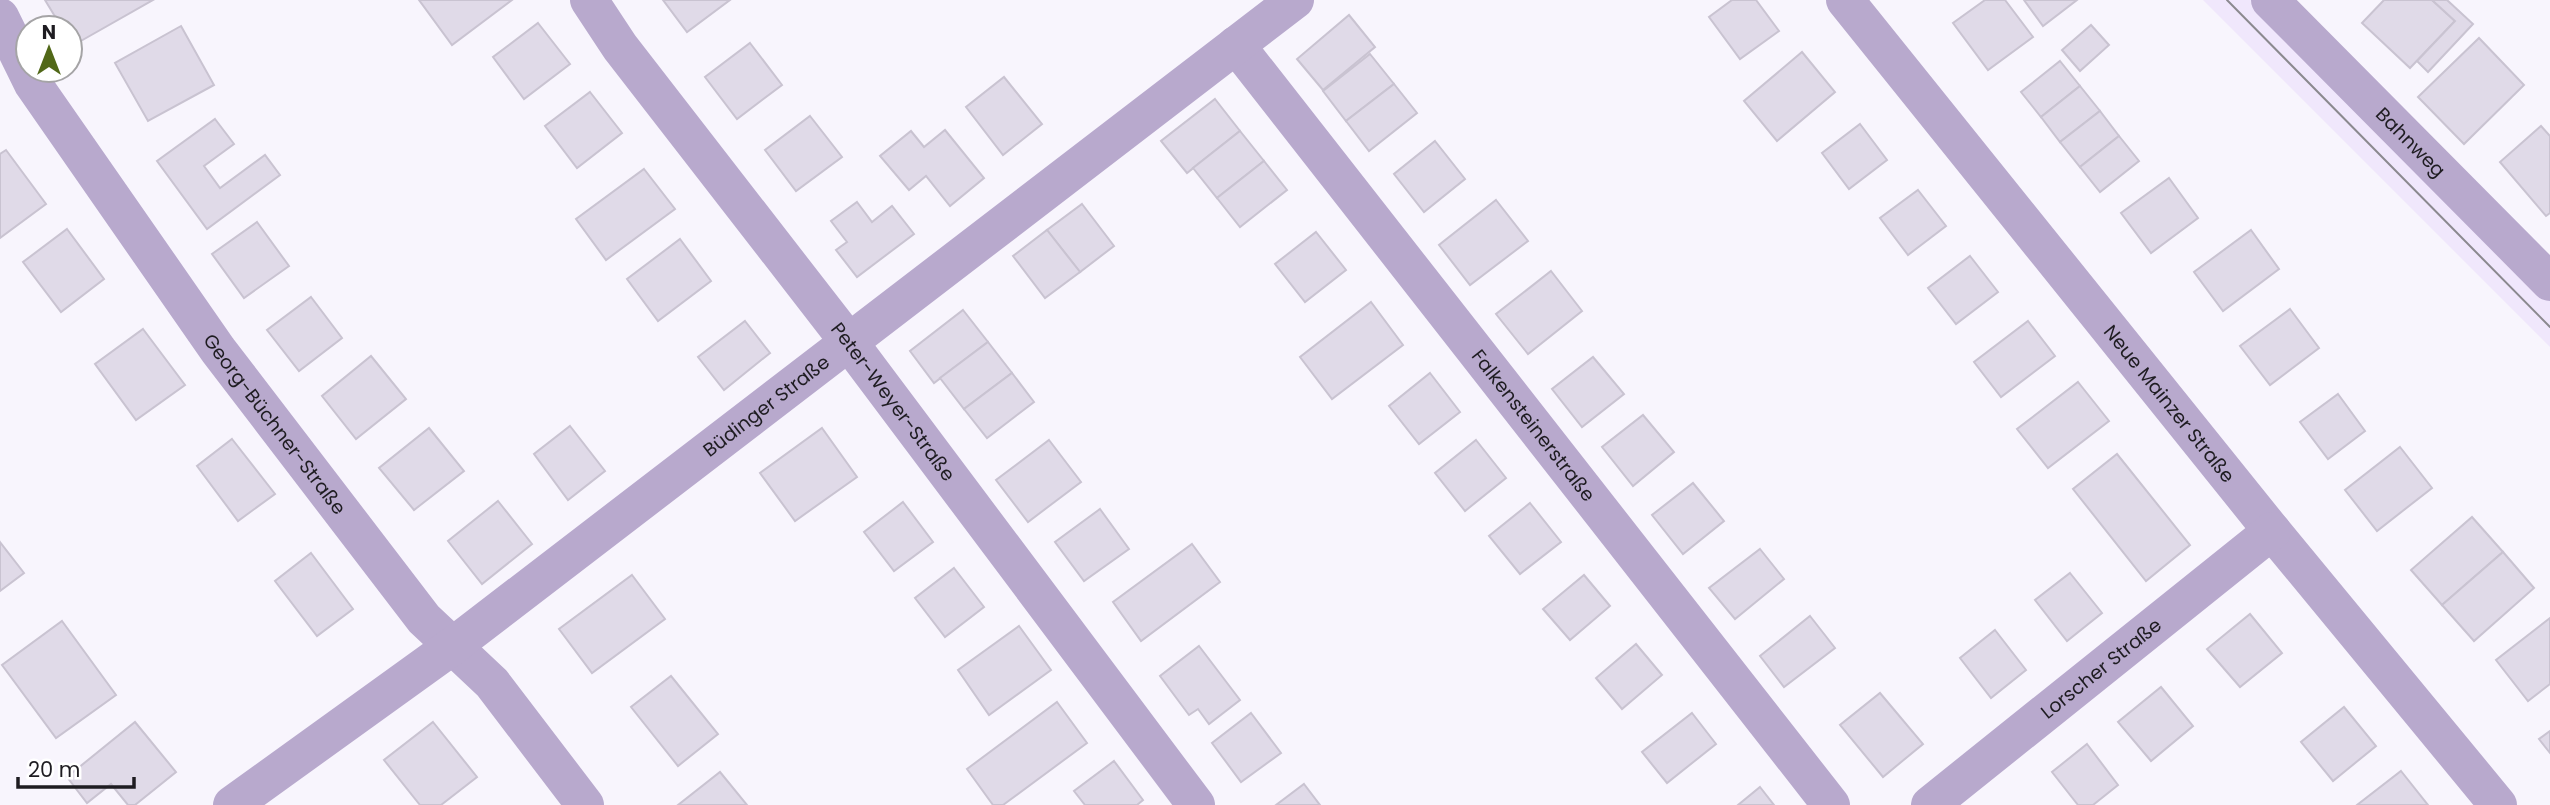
<svg xmlns="http://www.w3.org/2000/svg" width="2550" height="805" font-family="Poppins,sans-serif">
<rect width="100%" height="100%" fill="#f8f5fd"/>
<path fill="#f0e7fc" d="M2203,0H2251L2269,17L2550,301V347Z"/>
<g fill="#e0dae8" stroke="#c9c3d1" stroke-width="2">
<path d="M45,0H153L72,46L70,28H62Z"/>
<path d="M419,0H512L452,45Z"/>
<path d="M663,0H730L687,32Z"/>
<path d="M1732,0H1756L1779,31L1740,59L1709,17Z"/>
<path d="M1985,0H2005L2033,37L1988,70L1953,23Z"/>
<path d="M2024,0H2077L2043,26Z"/>
<path d="M2384,0H2432L2455,21L2410,68L2362,23Z"/>
<path d="M2432,0H2447L2473,24L2428,72L2417,61L2455,21Z"/>
<path d="M1349,15L1375,47L1323,90L1297,59Z"/>
<path d="M538,23L570,64L524,99L493,57Z"/>
<path d="M2091,25L2109,45L2080,71L2062,50Z"/>
<path d="M181,26L214,85L148,121L115,63Z"/>
<path d="M2479,38L2524,85L2464,144L2418,97Z"/>
<path d="M750,43L782,85L737,119L705,77Z"/>
<path d="M1802,52L1835,92L1777,141L1744,101Z"/>
<path d="M1370,54L1394,84L1346,121L1323,91Z"/>
<path d="M2060,61L2080,86L2041,117L2021,92Z"/>
<path d="M1004,77L1042,124L1003,155L966,107Z"/>
<path d="M1394,84L1417,113L1369,151L1346,121Z"/>
<path d="M2080,86L2100,111L2060,142L2041,117Z"/>
<path d="M590,92L622,133L577,168L545,126Z"/>
<path d="M1215,99L1240,131L1187,173L1161,141Z"/>
<path d="M2100,111L2119,136L2080,167L2060,142Z"/>
<path d="M810,116L842,157L796,191L765,150Z"/>
<path d="M215,119L234,144L204,166L220,188L265,155L280,175L207,229L157,161Z"/>
<path d="M1860,124L1887,160L1849,189L1822,153Z"/>
<path d="M2541,126L2550,136V213L2546,216L2500,162Z"/>
<path d="M945,130L984,178L950,206L926,176L909,190L880,156L911,131L924,147Z"/>
<path d="M1240,131L1264,161L1217,198L1193,168Z"/>
<path d="M2119,136L2139,161L2100,192L2080,167Z"/>
<path d="M1435,141L1465,179L1424,212L1394,174Z"/>
<path d="M6,150L46,204L0,238V154Z"/>
<path d="M1264,161L1287,190L1240,227L1217,198Z"/>
<path d="M644,169L675,209L606,260L576,219Z"/>
<path d="M2169,178L2198,218L2151,253L2121,213Z"/>
<path d="M1918,190L1946,226L1908,255L1880,218Z"/>
<path d="M1496,200L1528,241L1470,285L1439,245Z"/>
<path d="M857,202L872,222L892,206L914,234L857,277L836,250L847,242L831,221Z"/>
<path d="M1082,204L1114,246L1080,272L1047,230Z"/>
<path d="M257,222L289,266L244,298L212,254Z"/>
<path d="M67,229L104,279L61,312L23,262Z"/>
<path d="M1047,230L1080,272L1045,298L1013,256Z"/>
<path d="M2251,230L2279,269L2223,311L2194,272Z"/>
<path d="M1316,232L1346,270L1305,302L1275,264Z"/>
<path d="M680,239L711,281L658,321L627,279Z"/>
<path d="M1970,256L1998,292L1956,324L1928,288Z"/>
<path d="M1551,271L1582,311L1528,354L1496,314Z"/>
<path d="M311,297L342,338L299,371L267,330Z"/>
<path d="M1371,302L1403,345L1332,399L1300,357Z"/>
<path d="M2290,309L2319,348L2270,385L2240,346Z"/>
<path d="M963,310L988,342L934,383L910,351Z"/>
<path d="M745,321L770,353L724,390L698,357Z"/>
<path d="M2028,321L2055,356L2001,397L1974,362Z"/>
<path d="M143,329L185,385L136,420L95,364Z"/>
<path d="M988,342L1012,373L964,409L940,378Z"/>
<path d="M371,356L406,399L356,439L322,396Z"/>
<path d="M1593,357L1624,394L1582,427L1552,389Z"/>
<path d="M1012,373L1034,402L987,438L964,409Z"/>
<path d="M1430,373L1460,412L1419,444L1389,406Z"/>
<path d="M2078,382L2109,421L2048,468L2017,429Z"/>
<path d="M2338,394L2365,431L2328,459L2300,422Z"/>
<path d="M1643,415L1674,452L1633,486L1602,447Z"/>
<path d="M570,426L605,471L568,500L534,454Z"/>
<path d="M429,428L464,471L414,510L379,468Z"/>
<path d="M822,428L857,477L795,521L760,473Z"/>
<path d="M232,439L275,494L238,521L197,466Z"/>
<path d="M1049,440L1081,482L1028,522L996,480Z"/>
<path d="M1476,440L1506,478L1465,511L1435,473Z"/>
<path d="M2400,447L2432,488L2377,531L2345,490Z"/>
<path d="M2117,454L2190,545L2146,581L2073,489Z"/>
<path d="M1693,483L1724,521L1683,554L1652,515Z"/>
<path d="M498,501L532,544L482,584L448,541Z"/>
<path d="M903,502L933,542L894,571L864,532Z"/>
<path d="M1530,503L1561,542L1520,574L1489,536Z"/>
<path d="M1100,509L1129,549L1084,581L1055,542Z"/>
<path d="M2472,517L2503,552L2442,605L2411,570Z"/>
<path d="M0,542L24,573L0,591Z"/>
<path d="M1192,544L1220,582L1141,641L1113,602Z"/>
<path d="M1760,549L1784,579L1735,619L1709,588Z"/>
<path d="M2503,552L2534,588L2474,641L2442,605Z"/>
<path d="M311,553L353,609L317,636L275,581Z"/>
<path d="M954,568L984,607L945,637L915,598Z"/>
<path d="M2070,573L2102,613L2067,641L2035,600Z"/>
<path d="M632,575L665,619L592,673L559,629Z"/>
<path d="M1584,575L1610,606L1570,640L1543,609Z"/>
<path d="M2250,614L2282,653L2240,687L2207,649Z"/>
<path d="M1810,616L1835,648L1784,687L1760,656Z"/>
<path d="M2550,618V684L2528,701L2496,660Z"/>
<path d="M62,621L116,695L56,738L2,665Z"/>
<path d="M1019,626L1051,670L989,715L958,670Z"/>
<path d="M1995,630L2026,670L1991,698L1960,658Z"/>
<path d="M1636,644L1662,675L1622,709L1596,678Z"/>
<path d="M1199,646L1240,700L1209,724L1198,709L1189,715L1160,676Z"/>
<path d="M671,676L718,734L678,766L631,707Z"/>
<path d="M2161,687L2193,726L2151,761L2118,722Z"/>
<path d="M1880,693L1923,744L1883,777L1840,725Z"/>
<path d="M1057,702L1087,743L1003,805H993L967,769Z"/>
<path d="M2344,707L2376,746L2333,781L2301,742Z"/>
<path d="M1251,713L1281,753L1241,782L1212,743Z"/>
<path d="M1692,713L1716,744L1667,783L1642,752Z"/>
<path d="M135,722L176,772L135,805H128L111,784L87,803L67,777Z"/>
<path d="M433,722L477,777L441,805H420L384,760Z"/>
<path d="M2550,731V753L2539,739Z"/>
<path d="M2087,744L2118,785L2093,805H2078L2052,772Z"/>
<path d="M1114,761L1143,800L1137,805H1085L1074,791Z"/>
<path d="M2401,771L2428,805H2357Z"/>
<path d="M720,772L747,805H678Z"/>
<path d="M1304,784L1320,805H1276Z"/>
<path d="M1760,787L1774,805H1738Z"/>
</g>
<g fill="none" stroke-linecap="round" stroke-linejoin="round">
<g stroke="#b8a9cd" stroke-width="38">
<path id="s1" d="M589,0L620,47L848,341L1196,805"/>
<path id="s2" d="M1845,0L2272,531L2498,805"/>
<path id="s3" d="M2270,0L2550,282"/>
<path id="s4" d="M0,17L33,84L218,350L424,619L492,683L585,805"/>
<path id="s5" d="M1236,45L1831,805"/>
<path id="s6" d="M232,805L454,645L1295,0"/>
<path id="s7" d="M1930,805L2272,531"/>
</g>
<path stroke="#8b898f" stroke-width="2" d="M2227,0L2550,327"/>
</g>
<g text-anchor="middle" dominant-baseline="central" stroke-width="7" stroke-linejoin="round" paint-order="stroke">
<g font-size="19" fill="#1e1c21" stroke="#fff">
<text stroke="none"><textPath href="#s3" startOffset="200">Bahnweg</textPath></text>
<text stroke="none"><textPath href="#s1" startOffset="504">Peter-Weyer-Straße</textPath></text>
<text stroke="none"><textPath href="#s2" startOffset="518">Neue Mainzer Straße</textPath></text>
<text stroke="none"><textPath href="#s6" startOffset="667">Büdinger Straße</textPath></text>
<text stroke="none"><textPath href="#s4" startOffset="492">Georg-Büchner-Straße</textPath></text>
<text stroke="none"><textPath href="#s5" startOffset="483">Falkensteinerstraße</textPath></text>
<text stroke="none"><textPath href="#s7" startOffset="219">Lorscher Straße</textPath></text>
</g>
</g>
<g transform="translate(49 49)"><circle r="33" fill="#ffffff" stroke="#a5a4a6" stroke-width="2"/>
<path d="M0-5L12 26L0 18L-12 26Z" fill="#516818"/>
<text y="-10" font-size="19" font-weight="bold" text-anchor="middle" fill="#1e1c21">N</text>
</g>
<path d="M18 777v10h116v-10" fill="none" stroke="#1e1c21" stroke-width="3.5"/>
<text x="28" y="777" font-size="21" fill="#1e1c21" stroke="#ffffff" stroke-width="5" paint-order="stroke">20 m</text>
</svg>
